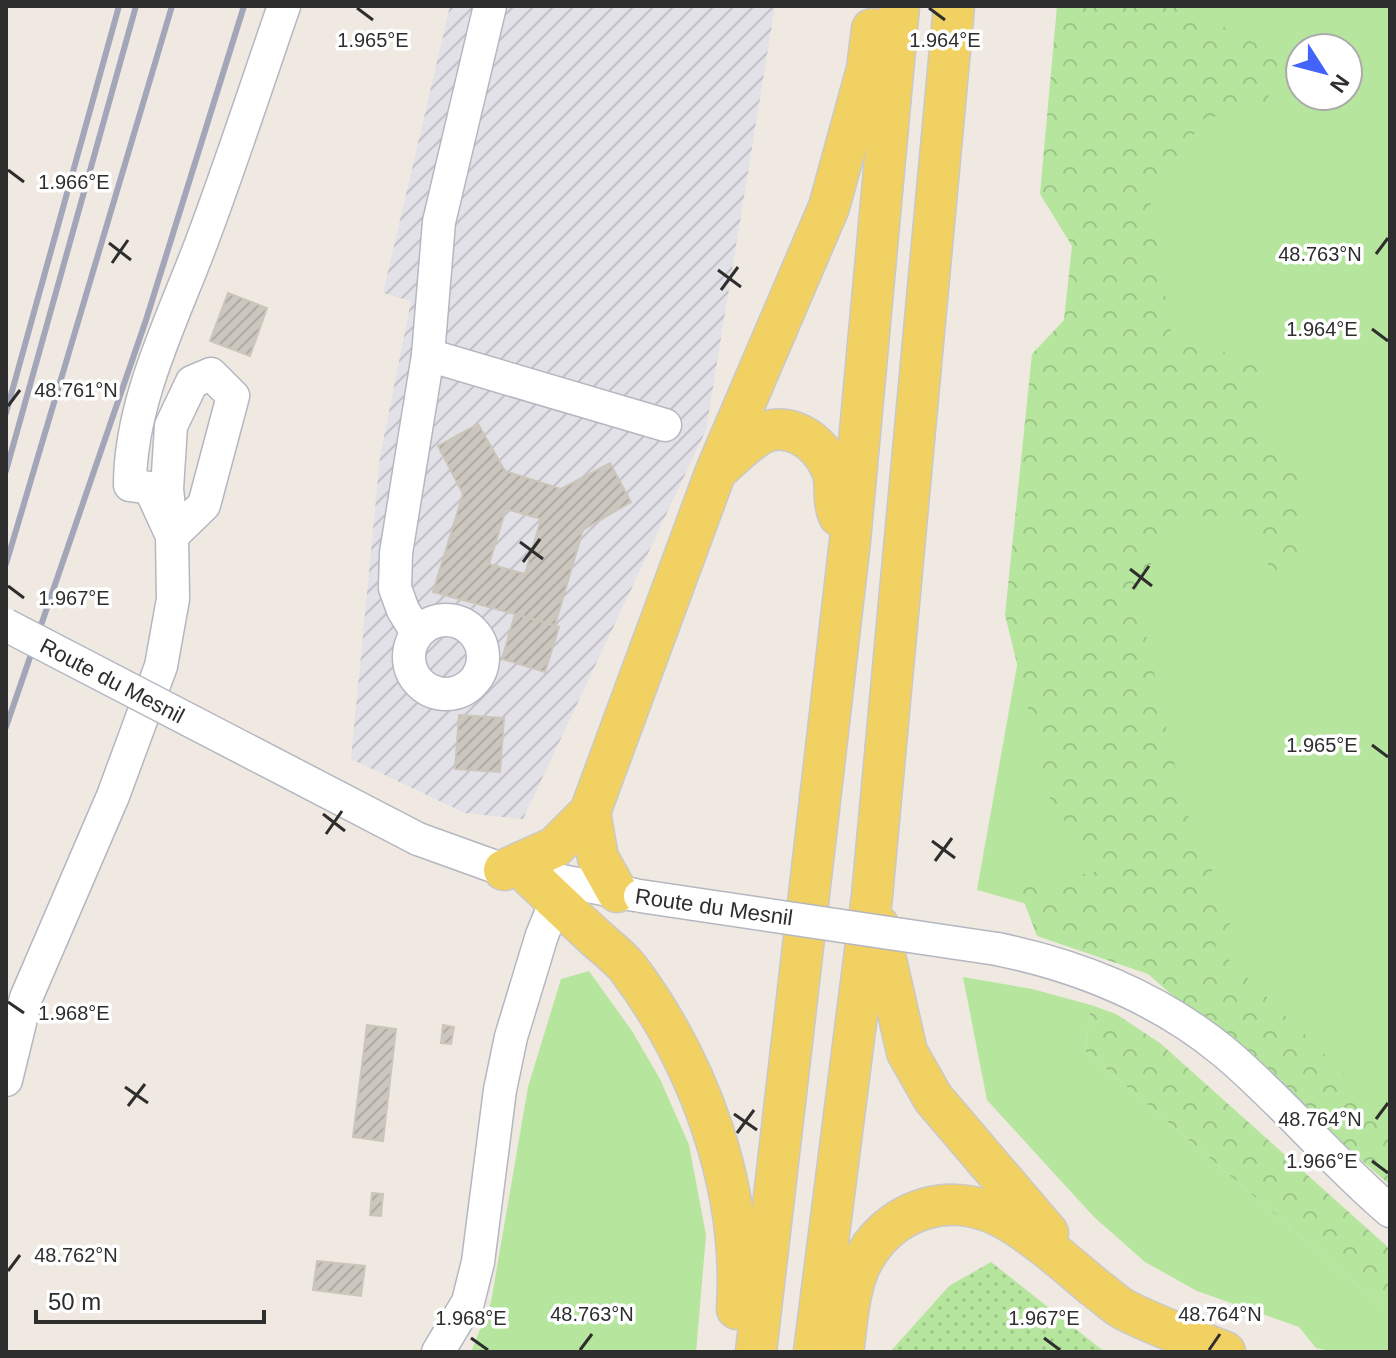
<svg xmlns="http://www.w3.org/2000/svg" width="1396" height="1358" font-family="Helvetica,sans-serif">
<defs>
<pattern id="industrial-furrows" width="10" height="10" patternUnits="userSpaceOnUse" patternTransform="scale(2)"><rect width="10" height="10" fill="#e3e1e8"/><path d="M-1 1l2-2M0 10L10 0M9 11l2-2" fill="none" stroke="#c3c1c7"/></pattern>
<pattern id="forest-crowns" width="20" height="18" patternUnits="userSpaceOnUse" patternTransform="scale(2)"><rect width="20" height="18" fill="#b6e59e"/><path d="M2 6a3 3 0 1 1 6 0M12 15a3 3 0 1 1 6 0" fill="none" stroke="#9dc588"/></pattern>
<pattern id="park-dots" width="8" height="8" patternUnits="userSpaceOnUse" patternTransform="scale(2)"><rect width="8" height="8" fill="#b6e59e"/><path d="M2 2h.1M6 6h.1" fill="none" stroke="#9dc588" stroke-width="1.8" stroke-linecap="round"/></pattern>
<pattern id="building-hatch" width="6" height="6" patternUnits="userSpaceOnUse" patternTransform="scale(2)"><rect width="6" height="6" fill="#cbc7bf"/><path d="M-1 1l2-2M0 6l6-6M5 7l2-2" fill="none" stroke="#afaba4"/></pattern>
</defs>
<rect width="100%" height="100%" fill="#efe9e1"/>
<path fill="url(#industrial-furrows)" d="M450,6H775L706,430L523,819L465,813L351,759L380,457L411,301L383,293Z"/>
<g fill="#b6e59e" fill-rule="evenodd">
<path d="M1113,6H1390V1172L1116,929L977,890L1088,267ZM1300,48H1348V96H1300Z"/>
<path d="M589,971L632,1031L660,1079L689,1145L706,1235L696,1352H471L491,1302L528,1087L561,979Z"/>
<path d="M963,977L1032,989L1091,1005L1085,1051L1390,1313V1352H1335L1316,1348L1299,1327L1197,1291L1145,1262L1094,1217L987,1100Z"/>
</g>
<g fill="url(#forest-crowns)">
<path d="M1057,6H1190L1191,9L1286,60L1262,110L1205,118L1150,200L1172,337L1260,363L1259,422L1304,484L1298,573L1278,583L1249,529L1182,511L1136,590L1184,806L1233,919L1215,946L1390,1119V1185L1148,974L1037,936L1018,886L1101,871L1051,802L1005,615L1032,354L1064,320L1072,246L1040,194Z"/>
<path d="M1091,1005L1116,1014L1160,1043L1390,1249V1313L1085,1051Z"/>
</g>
<path fill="url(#park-dots)" d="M991,1262L1101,1349L1108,1352H890L949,1286Z"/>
<g fill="url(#building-hatch)" stroke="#cbc5ba" stroke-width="2" fill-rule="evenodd">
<path d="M228,293L267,308L250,356L210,341Z"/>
<path d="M478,424L505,471L561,489L610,463L631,502L583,530L555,625L433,592L463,494L438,446ZM506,509L541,519L525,574L489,564Z"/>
<path d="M515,614L559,627L545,672L502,659Z"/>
<path d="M459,715L504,718L500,772L455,769Z"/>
<path d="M367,1025L396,1029L383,1141L353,1137Z"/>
<path d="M443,1025L454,1027L451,1044L441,1043Z"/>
<path d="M372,1193L383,1194L381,1216L370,1215Z"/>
<path d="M317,1261L365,1266L361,1296L313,1290Z"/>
</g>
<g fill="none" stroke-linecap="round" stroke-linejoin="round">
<g stroke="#b4b7c1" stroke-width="35">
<g id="minor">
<path d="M428,355L665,425"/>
<path d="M211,374L233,396L204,505L172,536L167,489L171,426L192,382Z"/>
<circle cx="446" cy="657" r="37"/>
<path d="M417,633L403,610L395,588L396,553L428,355L439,222L490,6"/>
<path d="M418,839L504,870L635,895"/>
<path d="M997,949C1080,966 1157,997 1223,1051C1282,1100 1331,1161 1390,1211"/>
<path d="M6,1080L26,998L113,796L161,666L173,599L172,536L150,488L130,485C130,401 173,319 202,241C231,164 257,84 284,6"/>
<path d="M438,1352L468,1302L478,1262L500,1090L511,1037L542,935L556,901"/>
</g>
</g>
<g stroke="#c9c9c9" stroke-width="43">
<g id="major">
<path d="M722,466C733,456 744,445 756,437C784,417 820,440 831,468C838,482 831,498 839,516"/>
<path d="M590,812L598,858L617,892"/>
<path d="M504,870L555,847L590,812L716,471L829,207L867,69L872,29"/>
<path d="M530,876C552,897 574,918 597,939C607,948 619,957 628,968C700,1064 745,1188 737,1309"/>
<path d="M878,925L907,1052L933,1098L1048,1233"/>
<path d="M756,1352L850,541L899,6"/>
<path d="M814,1352L872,896L954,6"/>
<path d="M843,1352C847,1325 848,1294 859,1268C887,1206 956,1187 1012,1223C1041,1241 1068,1265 1094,1287C1104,1294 1113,1303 1123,1309C1155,1326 1191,1338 1225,1352"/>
</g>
</g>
<use href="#minor" stroke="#fff" stroke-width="32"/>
<use href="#major" stroke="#f2d163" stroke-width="40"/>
<g stroke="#a3a6b8" stroke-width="6">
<path d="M6,413L119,6"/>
<path d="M6,471L136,6"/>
<path d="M6,564L172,6"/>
<path d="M6,727L146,320L244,6"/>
</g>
<g stroke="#b4b7c1" stroke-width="35" stroke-linecap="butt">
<g id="minor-bridge">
<path id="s1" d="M6,625L418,839"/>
<path d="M640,896L997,949"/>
</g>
</g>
<use href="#minor-bridge" stroke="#fff" stroke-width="32"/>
</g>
<path fill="none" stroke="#2e2e2e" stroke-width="3" d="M357,8L373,20M929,8L945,20M8,170L24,182M109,243L131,260M1376,254L1388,238M112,263L128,240M718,270L741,287M721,290L738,267M1372,329L1388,341M8,406L20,390M520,542L543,559M523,562L540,539M1130,569L1152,586M8,586L24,598M1133,589L1149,566M1372,745L1388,757M323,814L345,831M326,834L342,811M932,841L955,858M935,861L952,838M8,1002L24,1013M125,1087L148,1103M128,1106L145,1084M734,1114L757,1130M1376,1119L1388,1103M737,1133L754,1110M1372,1161L1388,1173M8,1271L20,1255M471,1338L488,1350M1044,1338L1060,1350M580,1350L592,1334M1209,1350L1220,1334"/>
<g text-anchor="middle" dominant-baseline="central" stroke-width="7" stroke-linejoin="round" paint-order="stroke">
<g font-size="22" fill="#2e2e2e" stroke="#fff">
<text stroke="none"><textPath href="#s1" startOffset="120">Route du Mesnil</textPath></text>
<text transform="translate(714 907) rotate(8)">Route du Mesnil</text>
</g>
</g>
<g font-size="20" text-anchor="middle" fill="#2e2e2e" stroke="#fff" stroke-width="7" stroke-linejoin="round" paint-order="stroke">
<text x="945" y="47">1.964°E</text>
<text x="373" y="47">1.965°E</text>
<text x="74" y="189">1.966°E</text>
<text x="1320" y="261">48.763°N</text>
<text x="1322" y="336">1.964°E</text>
<text x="76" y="397">48.761°N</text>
<text x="74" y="605">1.967°E</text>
<text x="1322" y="752">1.965°E</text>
<text x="74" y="1020">1.968°E</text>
<text x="1320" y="1126">48.764°N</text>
<text x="1322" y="1168">1.966°E</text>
<text x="76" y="1262">48.762°N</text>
<text x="592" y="1321">48.763°N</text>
<text x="1220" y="1321">48.764°N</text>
<text x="471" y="1325">1.968°E</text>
<text x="1044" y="1325">1.967°E</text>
</g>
<rect width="1396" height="1358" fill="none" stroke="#2e2e2e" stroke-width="16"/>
<g transform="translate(1324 72) rotate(126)"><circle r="38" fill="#ffffff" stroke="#ababab" stroke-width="2"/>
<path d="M0-6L14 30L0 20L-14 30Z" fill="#4264fb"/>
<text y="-12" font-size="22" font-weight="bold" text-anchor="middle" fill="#2e2e2e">N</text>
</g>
<path d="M36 1310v12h228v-12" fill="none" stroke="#2e2e2e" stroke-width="4"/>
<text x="48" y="1310" font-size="24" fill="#2e2e2e" stroke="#ffffff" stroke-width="6" paint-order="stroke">50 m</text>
</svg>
